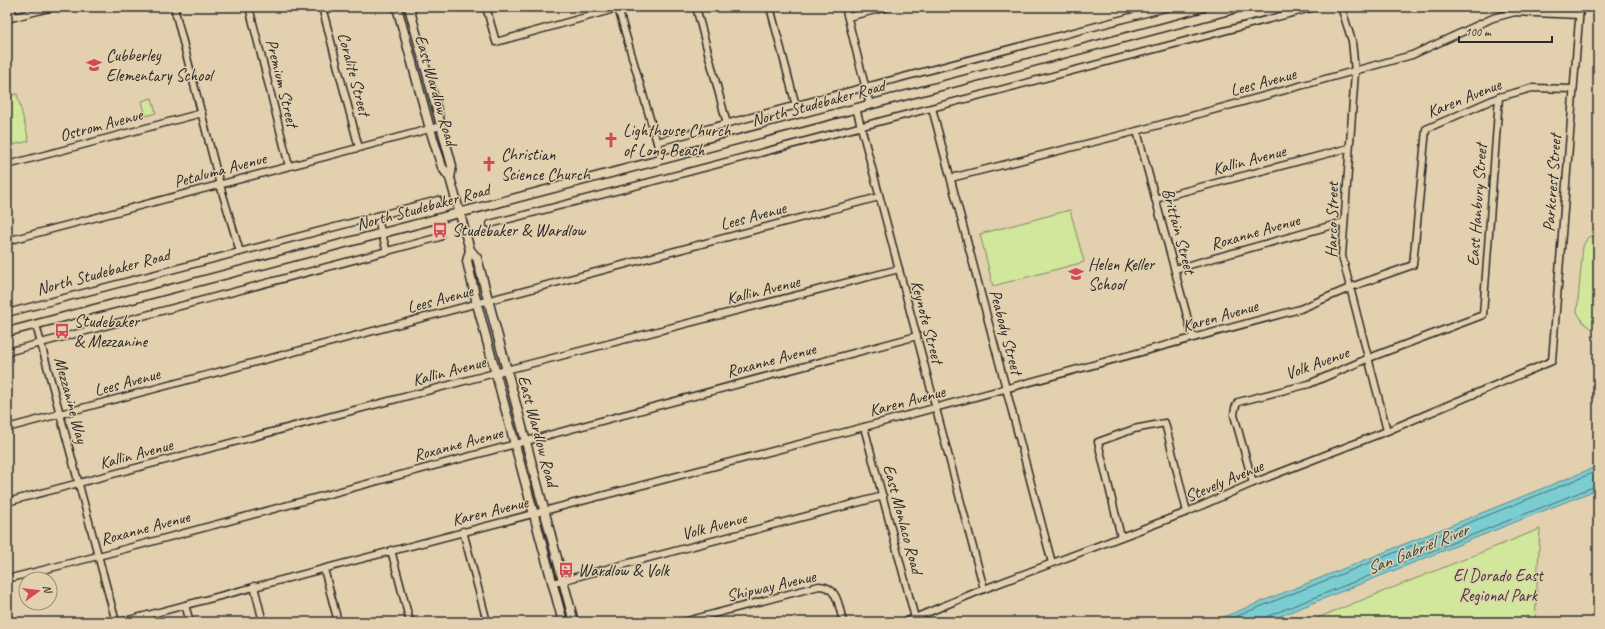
<svg xmlns="http://www.w3.org/2000/svg" width="1605" height="629" font-family="Caveat,sans-serif">
<rect width="100%" height="100%" fill="#e2d0ae"/>
<filter id="ink" filterUnits="userSpaceOnUse"><feTurbulence type="fractalNoise" baseFrequency=".025" numOctaves="2"/><feDisplacementMap in="SourceGraphic" scale="8" xChannelSelector="R" yChannelSelector="G"/><feConvolveMatrix kernelMatrix="1 2 1 2 8 2 1 2 1" color-interpolation-filters="sRGB"/></filter>
<g filter="url(#ink)">
<g fill="#d0e79c" stroke="#7e8964">
<path d="M17,94L29,141L7,146V97Z"/>
<path d="M152,98L156,113L146,116L142,101Z"/>
<path d="M1070,210L1084,262L993,286L980,234Z"/>
<path d="M1598,235V329L1591,328L1583,322L1577,312L1583,246L1588,237Z"/>
<path d="M1540,529L1535,622H1307Z"/>
</g>
<path fill="#7ccdd2" stroke="#5c8c8f" d="M1598,466V489L1265,622H1211Z"/>
<g fill="none" stroke-linecap="round" stroke-linejoin="round">
<g stroke="#4b6c6e" stroke-width="1">
<path d="M1222,622L1598,471"/>
<path d="M1265,622V619L1268,616L1598,485"/>
</g>
<g stroke="#2b2b2b" stroke-width="9">
<g id="street">
<path d="M11,7L14,17"/>
<path d="M174,7L220,185L240,252"/>
<path d="M249,7L289,166"/>
<path d="M322,7L359,148"/>
<path d="M486,7L496,42L618,8L662,160"/>
<path d="M696,7L727,124"/>
<path d="M770,7L796,106"/>
<path d="M845,7L870,105"/>
<path d="M1208,7L1211,15"/>
<path d="M1341,7L1352,41L1355,72L1342,256L1387,431"/>
<path d="M848,17L887,7"/>
<path d="M7,19L53,7"/>
<path d="M856,108L984,589"/>
<path d="M932,108L1052,563"/>
<path d="M1137,131L1193,338"/>
<path d="M657,142L1169,7"/>
<path d="M7,165L202,113"/>
<path d="M951,178L1137,131L1412,55L1493,18L1515,12L1579,15"/>
<path d="M1155,199L1349,148"/>
<path d="M377,216L387,252"/>
<path d="M490,224L1315,7"/>
<path d="M7,241L441,126"/>
<path d="M1175,269L1344,222"/>
<path d="M7,313L438,200"/>
<path d="M36,325L116,622"/>
<path d="M7,352L440,237"/>
<path d="M864,427L915,618"/>
<path d="M7,428L879,197"/>
<path d="M1253,483L1234,415L1235,408L1238,402L1309,384L1369,358L1483,315L1499,97"/>
<path d="M7,502L506,370L899,269"/>
<path d="M463,531L487,622"/>
<path d="M1121,537L1098,442L1134,429L1165,423L1187,512"/>
<path d="M391,550L410,622"/>
<path d="M324,569L338,622"/>
<path d="M7,579L106,554L917,336"/>
<path d="M553,583L883,496"/>
<path d="M254,586L263,622"/>
<path d="M185,605L190,622"/>
<path d="M121,622L864,427L1300,309L1359,284L1413,265L1426,129L1499,97L1532,88L1573,89"/>
<path d="M683,622L819,586C838,586 839,607 843,622"/>
<path d="M905,622L984,589L1187,512L1253,483L1387,431L1552,361L1580,7"/>
</g>
</g>
<g stroke="#2b2b2b" stroke-width="11">
<g id="secondary">
<path d="M397,7L430,129L442,167L450,178L470,250L477,258L574,622"/>
<path d="M409,7L452,166L450,178"/>
<path d="M470,250L467,261L477,304L563,622"/>
<path d="M7,332L1241,7"/>
</g>
</g>
<use href="#street" stroke="#e2d0ae" stroke-width="6"/>
<use href="#secondary" stroke="#e2d0ae" stroke-width="8"/>
</g>
</g>
<defs>
<g id="school-bare" transform="scale(1.2)"><path d="M0-5L7-2L0 1L-7-2ZM-4 1L0 2.5L4 1V4Q0 6-4 4Z" fill="#d1495b" stroke="#e2d0ae" stroke-width="2.5" paint-order="stroke"/></g>
<g id="church-bare" transform="scale(1.2)"><path d="M-1.2-6h2.4v3.5h3.3v2.4h-3.3V6h-2.4V-.1h-3.3v-2.4h3.3Z" fill="#d1495b" stroke="#e2d0ae" stroke-width="2.5" paint-order="stroke"/></g>
<g id="bus-bare" transform="scale(1.2)"><path d="M-5-6H5V4H4V6H2V4H-2V6H-4V4H-5ZM-3.5-4V0h7V-4ZM-3.5 1.2v1.5H-2V1.2ZM2 1.2v1.5H3.5V1.2Z" fill="#d1495b" stroke="#e2d0ae" stroke-width="2.5" paint-order="stroke"/></g>
</defs>
<g fill-rule="evenodd">
<use href="#school-bare" x="94" y="65"/>
<use href="#church-bare" x="611" y="140"/>
<use href="#church-bare" x="489" y="164"/>
<use href="#bus-bare" x="440" y="230"/>
<use href="#school-bare" x="1076" y="274"/>
<use href="#bus-bare" x="62" y="331"/>
<use href="#bus-bare" x="566" y="570"/>
</g>
<g text-anchor="middle" dominant-baseline="central" stroke-width="3" stroke-linejoin="round" paint-order="stroke">
<g font-size="17" fill="#2b2b2b" stroke="#e2d0ae" text-anchor="start">
<text x="106" y="55">Cubberley<tspan x="106" dy="20">Elementary School</tspan></text>
<text x="623" y="130">Lighthouse Church<tspan x="623" dy="20">of Long Beach</tspan></text>
<text x="501" y="154">Christian<tspan x="501" dy="20">Science Church</tspan></text>
<text x="452" y="230">Studebaker &amp; Wardlow</text>
<text x="1088" y="264">Helen Keller<tspan x="1088" dy="20">School</tspan></text>
<text x="74" y="321">Studebaker<tspan x="74" dy="20">&amp; Mezzanine</tspan></text>
<text x="578" y="570">Wardlow &amp; Volk</text>
</g>
<g font-size="17" fill="#2b2b2b" stroke="#e2d0ae">
<text transform="translate(354 74) rotate(75)">Coralite Street</text>
<text transform="translate(1263 82) rotate(-15)">Lees Avenue</text>
<text transform="translate(282 83) rotate(76)">Premium Street</text>
<text transform="translate(436 90) rotate(74)">East Wardlow Road</text>
<text transform="translate(1464 98) rotate(-22)">Karen Avenue</text>
<text transform="translate(818 103) rotate(-15)">North Studebaker Road</text>
<text transform="translate(101 125) rotate(-15)">Ostrom Avenue</text>
<text transform="translate(1249 160) rotate(-15)">Kallin Avenue</text>
<text transform="translate(220 170) rotate(-15)">Petaluma Avenue</text>
<text transform="translate(1552 183) rotate(-86)">Parkcrest Street</text>
<text transform="translate(1477 205) rotate(-86)">East Hanbury Street</text>
<text transform="translate(423 207) rotate(-15)">North Studebaker Road</text>
<text transform="translate(753 216) rotate(-15)">Lees Avenue</text>
<text transform="translate(1332 220) rotate(-89)">Harco Street</text>
<text transform="translate(1179 231) rotate(75)">Brittain Street</text>
<text transform="translate(1255 232) rotate(-16)">Roxanne Avenue</text>
<text transform="translate(103 272) rotate(-15)">North Studebaker Road</text>
<text transform="translate(763 290) rotate(-14)">Kallin Avenue</text>
<text transform="translate(440 299) rotate(-15)">Lees Avenue</text>
<text transform="translate(1220 316) rotate(-16)">Karen Avenue</text>
<text transform="translate(927 322) rotate(75)">Keynote Street</text>
<text transform="translate(1006 332) rotate(75)">Peabody Street</text>
<text transform="translate(771 360) rotate(-15)">Roxanne Avenue</text>
<text transform="translate(1317 363) rotate(-20)">Volk Avenue</text>
<text transform="translate(449 371) rotate(-15)">Kallin Avenue</text>
<text transform="translate(127 382) rotate(-15)">Lees Avenue</text>
<text transform="translate(71 400) rotate(75)">Mezzanine Way</text>
<text transform="translate(907 401) rotate(-15)">Karen Avenue</text>
<text transform="translate(538 431) rotate(75)">East Wardlow Road</text>
<text transform="translate(458 444) rotate(-15)">Roxanne Avenue</text>
<text transform="translate(136 454) rotate(-15)">Kallin Avenue</text>
<text transform="translate(1224 481) rotate(-23)">Stevely Avenue</text>
<text transform="translate(490 511) rotate(-14)">Karen Avenue</text>
<text transform="translate(903 519) rotate(75)">East Monlaco Road</text>
<text transform="translate(714 526) rotate(-15)">Volk Avenue</text>
<text transform="translate(145 528) rotate(-15)">Roxanne Avenue</text>
<text transform="translate(771 586) rotate(-13)">Shipway Avenue</text>
</g>
<g font-size="17" fill="#3c3e36" stroke="#e2d0ae">
<text x="1498" y="575">El Dorado East<tspan x="1498" dy="20">Regional Park</tspan></text>
</g>
<g font-size="18" font-style="italic" fill="#374344" stroke="#e2d0ae">
<text transform="translate(1417 549) rotate(-22)">San Gabriel River</text>
</g>
</g>
<rect width="1605" height="629" fill="none" stroke="#e2d0ae" stroke-width="24"/>
<rect x="12" y="12" width="1581" height="605" fill="none" stroke="#2b2b2b" stroke-width="1.5" filter="url(#ink)"/>
<g transform="translate(38 591) rotate(75)"><circle r="19" fill="#e2d0ae" stroke="#998e7a"/>
<path d="M0-3L7 15L0 10L-7 15Z" fill="#d1495b"/>
<text y="-6" font-size="11" font-weight="bold" text-anchor="middle" fill="#2b2b2b">N</text>
</g>
<path d="M1459 36v6h93v-6" fill="none" stroke="#2b2b2b" stroke-width="2"/>
<text x="1465" y="36" font-size="12" fill="#2b2b2b" stroke="#e2d0ae" stroke-width="3" paint-order="stroke">100 m</text>
</svg>
